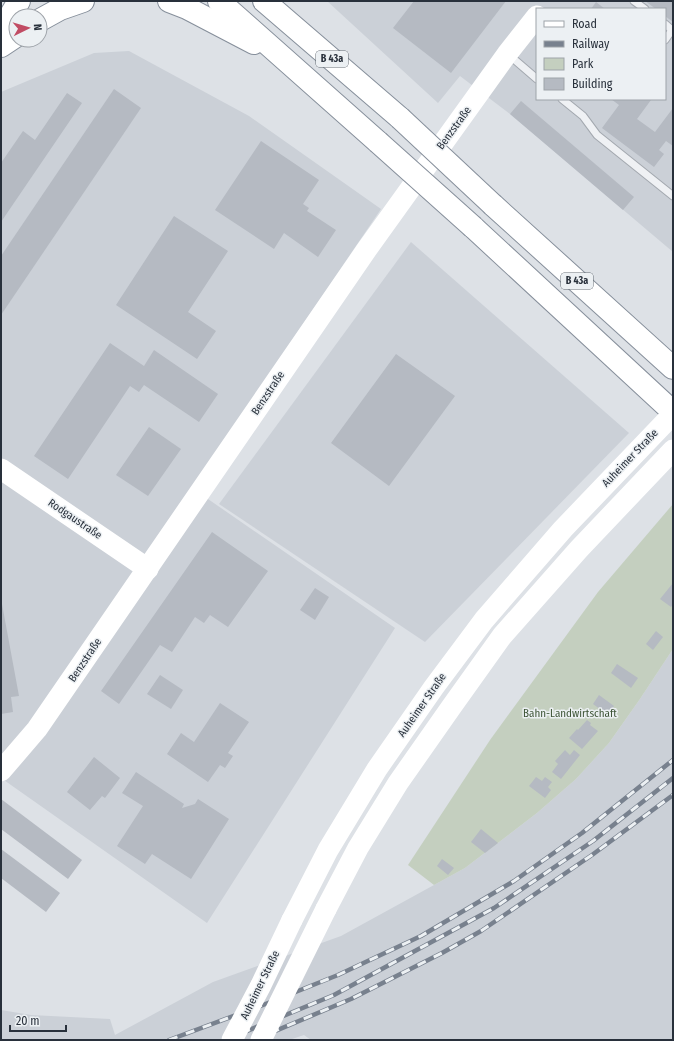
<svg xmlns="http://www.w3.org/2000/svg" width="674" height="1041" font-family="'Fira Sans Condensed',sans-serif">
<rect width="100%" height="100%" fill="#dde1e6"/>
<g fill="#cbd0d7" fill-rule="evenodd">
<path d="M327,1H673V252L510,114L460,76L438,103ZM537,9H665V99H537Z"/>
<path d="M129,51L249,116L381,209L192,488L395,628L207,923L1,778V92L94,53Z"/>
<path d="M411,242L629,433L425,642L219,504Z"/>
<path d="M673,649V1040H311L304,1035L289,1040H1V1010L31,1015L110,1019L115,1035L213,982L341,936L465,868L537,813L576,779L609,743L640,699Z"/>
</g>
<path fill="#c4cfbf" d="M673,504V649L640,699L609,743L576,779L537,813L465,868L434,885L408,865L490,740L598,592Z"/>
<g fill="#b5bac2">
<path d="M414,1H506L451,73L393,28Z"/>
<path d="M645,1H673V22L665,16V9H656Z"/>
<path d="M596,2L605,9H591Z"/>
<path d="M114,89L141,108L1,315V256Z"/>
<path d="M67,93L82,103L1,222V163L23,131L35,140Z"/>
<path d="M611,99H649L651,100L637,119L655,132L673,108V146L666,141L659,150L664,154L654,167L602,128L619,105Z"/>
<path d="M521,101L634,197L623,210L510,114Z"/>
<path d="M261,141L319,180L303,204L309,208L307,211L336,230L318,257L284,233L274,249L215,210Z"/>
<path d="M174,216L228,251L188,312L216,331L197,359L116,305Z"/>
<path d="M110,343L144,366L154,350L218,394L199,422L144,385L139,392L130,386L68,479L34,456Z"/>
<path d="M396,354L455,396L389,486L331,443Z"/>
<path d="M149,427L181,449L148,496L116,475Z"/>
<path d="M212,532L268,571L228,627L210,615L204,623L195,617L172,652L160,645L119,704L101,691Z"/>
<path d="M673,583V604L671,607L660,599Z"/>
<path d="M315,588L329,597L315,620L300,610Z"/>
<path d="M1,604H2L19,696L11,697L13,712L1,714Z"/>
<path d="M656,631L663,637L653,650L646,644Z"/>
<path d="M617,664L638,678L631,688L611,673Z"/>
<path d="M160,675L183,690L171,709L147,694Z"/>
<path d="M599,695L614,706L608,715L593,704Z"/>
<path d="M220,703L249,722L228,753L233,756L225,768L220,765L208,782L167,754L181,733L194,742Z"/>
<path d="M587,720L591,723L590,725L598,731L582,749L569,738L577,729L578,730Z"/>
<path d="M565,750L570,755L574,750L580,755L561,779L552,772L558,764L555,761Z"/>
<path d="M94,757L120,778L105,798L102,796L90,810L67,792Z"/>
<path d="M136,772L184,804L182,808L195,804L198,799L229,819L191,879L152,854L145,864L117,846L143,806L122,793Z"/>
<path d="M536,777L542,781L545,777L552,782L548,787L551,790L545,798L529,786Z"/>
<path d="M1,799L82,860L68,879L1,829Z"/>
<path d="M481,829L498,843L485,853L471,842Z"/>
<path d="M1,849L60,893L46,912L1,878Z"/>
<path d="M442,859L454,868L448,875L437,866Z"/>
</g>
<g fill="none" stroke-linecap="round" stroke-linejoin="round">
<g stroke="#a3a8af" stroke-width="9">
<g id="lane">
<path d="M634,1L645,9"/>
<path d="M665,24L672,30L665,40"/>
<path d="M509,55L537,79"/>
<path d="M562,99L583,116L597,135L673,196"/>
</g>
</g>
<g stroke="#868f9b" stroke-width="24">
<g id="highway">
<path d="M169,1L187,8L254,43"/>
<path d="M219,1L378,142"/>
<path d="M264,1L400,118"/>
<path d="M40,20L60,9L83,1"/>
<path d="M1,25L10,16L19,1"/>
<path d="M1,46L16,36"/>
<path d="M493,205L673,368"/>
<path d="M473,227L673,412"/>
</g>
</g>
<use href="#lane" stroke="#eff1f4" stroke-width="7"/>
<g stroke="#fff" stroke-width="21">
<path d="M1,469L148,569"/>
<path d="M1,771L37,729L367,249L507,54L537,16"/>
<path d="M326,909L358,848L398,783L452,706L502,636L579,549L673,450"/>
<path d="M292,920L328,850L377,769L434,687L484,620L563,529L673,414"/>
</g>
<use href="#highway" stroke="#fff" stroke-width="22"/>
<g stroke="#78818e" stroke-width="4.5">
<g id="rail">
<path d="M169,1040L263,1005L338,975L421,936L514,881L582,833L673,760"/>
<path d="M225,1040L334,995L494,908L593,841L673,778"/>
<path d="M254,1040L351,999L442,953L481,931L592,855L673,795"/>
</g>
</g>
<use href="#rail" stroke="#ecf0f3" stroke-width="3" stroke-dasharray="9" stroke-linecap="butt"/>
<g stroke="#868f9b" stroke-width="24" stroke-linecap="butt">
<g id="highway-bridge">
<path d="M400,118L493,205"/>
<path d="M378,142L473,227"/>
</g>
</g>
<g stroke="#fff" stroke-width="21">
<path d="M232,1040L261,985L292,920"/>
<path d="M261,1040L326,909"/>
</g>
<use href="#highway-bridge" stroke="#fff" stroke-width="22"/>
</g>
<g text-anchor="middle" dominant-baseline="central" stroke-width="3" stroke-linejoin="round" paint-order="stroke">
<g fill="#ecf0f3" stroke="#636a72" stroke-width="1">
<rect x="316" y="51" width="32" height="16" rx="3"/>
<rect x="561" y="273" width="32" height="16" rx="3"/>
</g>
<g font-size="10" font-weight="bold" fill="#28303b">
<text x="332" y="59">B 43a</text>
<text x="577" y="281">B 43a</text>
</g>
<g font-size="11" fill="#28303b" stroke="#ecf0f3">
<text transform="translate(454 128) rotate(-54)">Benzstraße</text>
<text transform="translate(268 393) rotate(-56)">Benzstraße</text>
<text transform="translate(630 458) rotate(-46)">Auheimer Straße</text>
<text transform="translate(75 519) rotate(34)">Rodgaustraße</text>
<text transform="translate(85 660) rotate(-56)">Benzstraße</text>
<text transform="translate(422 705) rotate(-55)">Auheimer Straße</text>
<text transform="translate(260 985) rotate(-64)">Auheimer Straße</text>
</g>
<g font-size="11" fill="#3e5537" stroke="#ecf0f3">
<text x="570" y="713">Bahn-Landwirtschaft</text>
</g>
</g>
<rect width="674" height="1041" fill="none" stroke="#28303b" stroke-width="4"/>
<rect x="536" y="8" width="130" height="92" fill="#ecf0f3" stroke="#9ea3a9"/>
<rect x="544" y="21" width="20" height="6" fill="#ffffff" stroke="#9ea3a9"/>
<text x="572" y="28" font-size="12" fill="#28303b">Road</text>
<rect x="544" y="41" width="20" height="6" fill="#78818e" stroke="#9ea3a9"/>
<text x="572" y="48" font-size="12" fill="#28303b">Railway</text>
<rect x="544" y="58" width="20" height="12" fill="#c4cfbf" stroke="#9ea3a9"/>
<text x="572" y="68" font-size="12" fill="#28303b">Park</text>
<rect x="544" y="78" width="20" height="12" fill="#b5bac2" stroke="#9ea3a9"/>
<text x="572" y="88" font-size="12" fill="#28303b">Building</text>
<g transform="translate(28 28) rotate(85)"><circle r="19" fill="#ecf0f3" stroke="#9ea3a9"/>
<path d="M0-3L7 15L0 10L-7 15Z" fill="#c14c64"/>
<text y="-6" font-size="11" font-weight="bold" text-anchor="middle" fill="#28303b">N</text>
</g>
<path d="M10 1025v6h56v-6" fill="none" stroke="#28303b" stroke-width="2"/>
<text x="16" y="1025" font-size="12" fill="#28303b" stroke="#ecf0f3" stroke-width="3" paint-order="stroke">20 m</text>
</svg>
